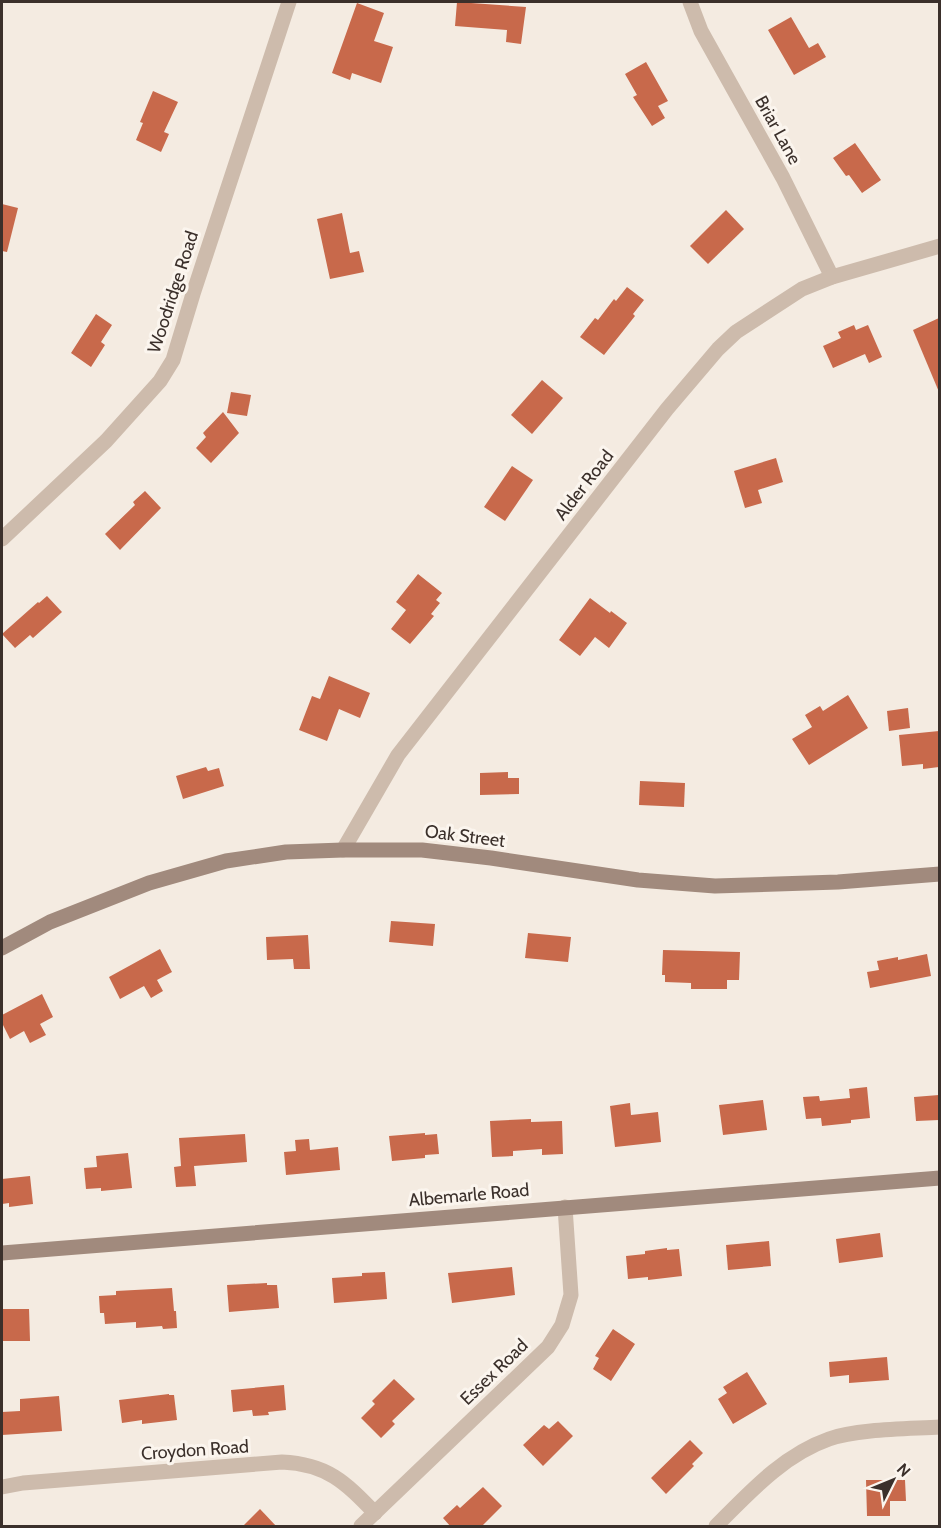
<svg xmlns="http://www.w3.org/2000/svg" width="941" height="1528" font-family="Cabin,sans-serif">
<rect width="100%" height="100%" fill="#f4ebe1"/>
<g fill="#c8694b">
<path d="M457,2L526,7L521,44L506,42L507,30L455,26Z"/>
<path d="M357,3L384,13L374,41L393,47L381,83L352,73L350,80L332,73Z"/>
<path d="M791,17L809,48L818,43L826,57L794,75L768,30Z"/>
<path d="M646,62L668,101L658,106L665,118L652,126L633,97L637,95L625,74Z"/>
<path d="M153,91L178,102L164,132L169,134L161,152L136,140L143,123L140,122Z"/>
<path d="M855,143L881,180L862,193L849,175L846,176L833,158Z"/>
<path d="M2,204L18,208L7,252L2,251Z"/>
<path d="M726,210L744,229L708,264L690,246Z"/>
<path d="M342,213L350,253L359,251L364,272L330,279L317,219Z"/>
<path d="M627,287L644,300L633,314L635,316L604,355L580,337L595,318L598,320L614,299L616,301Z"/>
<path d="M96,314L112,325L101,342L105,345L91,367L71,353Z"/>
<path d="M939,318V392L913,330Z"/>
<path d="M854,325L856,330L868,325L882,357L869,363L865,354L833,368L823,346L841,338L838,332Z"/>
<path d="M542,380L563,398L532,434L511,415Z"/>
<path d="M231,392L251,395L247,416L227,413Z"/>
<path d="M223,412L239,433L211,463L196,448L206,437L203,433Z"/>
<path d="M776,458L783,482L758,490L762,503L745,508L734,471Z"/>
<path d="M512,466L533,480L505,521L484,507Z"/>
<path d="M145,491L161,508L120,550L105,534L135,505L133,502Z"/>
<path d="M418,574L442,593L436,600L440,603L431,614L434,616L410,644L391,629L406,610L396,602Z"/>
<path d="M47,596L62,612L33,638L30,635L15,648L2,634L38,602L39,603Z"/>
<path d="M590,598L610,613L611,611L627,623L609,648L595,637L580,656L559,640Z"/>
<path d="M329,676L370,693L360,718L339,709L327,741L299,730L312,696L320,699Z"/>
<path d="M848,695L868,728L809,765L792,739L812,727L805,715L820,706L823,711Z"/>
<path d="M908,708L910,728L889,731L887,711Z"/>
<path d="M939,731V767L923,769V764L902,766L899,735Z"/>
<path d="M206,767L208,771L219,768L224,786L183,799L176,776Z"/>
<path d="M508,772V778H519V794L480,795V773Z"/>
<path d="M640,781L685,783L684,807L639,805Z"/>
<path d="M391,921L435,924L433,946L389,942Z"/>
<path d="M528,933L571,937L568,962L525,958Z"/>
<path d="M308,935L310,969H294L293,959L267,960L266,937Z"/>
<path d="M160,949L172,972L157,980L163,991L151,998L144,986L120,999L109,977Z"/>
<path d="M663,950L740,952L739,980H727V989H691V983L665,982V975H662Z"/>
<path d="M927,954L931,976L870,988L867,972L879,970L877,961L898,957V960Z"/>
<path d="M42,994L53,1017L40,1024L46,1035L30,1043L24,1031L10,1039L2,1023V1015Z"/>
<path d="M867,1087L870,1118L851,1120V1123L822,1126L821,1118L806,1119L803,1097L819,1096L820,1101L850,1098L849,1089Z"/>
<path d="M939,1095V1120L916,1121L914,1097Z"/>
<path d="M763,1100L767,1130L723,1135L719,1105Z"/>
<path d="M630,1103L631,1115L658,1112L661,1142L615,1147L610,1106Z"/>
<path d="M531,1119V1122L562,1121L563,1154L542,1155V1149L513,1151V1156L492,1157L490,1121Z"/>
<path d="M425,1133V1135L437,1134L439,1154L425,1155V1158L392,1161L389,1136Z"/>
<path d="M245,1134L247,1162L194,1166L196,1186L176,1187L174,1167L181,1166L179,1138Z"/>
<path d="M309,1139L310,1150L338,1147L340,1170L286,1175L284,1152L296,1151L295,1140Z"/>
<path d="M128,1153L132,1188L101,1191V1188L86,1189L84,1168L97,1167L96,1156Z"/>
<path d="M30,1176L33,1204L9,1207V1203L2,1204V1179Z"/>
<path d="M880,1233L883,1257L839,1263L836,1239Z"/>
<path d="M769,1241L771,1266L728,1270L726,1245Z"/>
<path d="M667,1248V1250L679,1249L682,1276L648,1280V1277L628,1279L626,1256L645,1254V1251Z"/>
<path d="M512,1267L515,1295L452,1303L448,1273Z"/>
<path d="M385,1272L387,1299L334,1303L332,1278L362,1276V1273Z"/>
<path d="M267,1283V1285H277L279,1308L229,1312L227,1285Z"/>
<path d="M172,1288L174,1311H176L177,1328L163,1329L162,1326L136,1328V1322L105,1324L104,1313H100L99,1296L116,1295V1291Z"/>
<path d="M2,1309H29L30,1341H2Z"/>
<path d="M613,1329L635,1344L611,1381L593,1369L599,1358L595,1356Z"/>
<path d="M887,1357L889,1380L849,1383V1375L830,1377L829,1362Z"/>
<path d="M747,1372L767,1404L733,1424L718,1399L727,1393L723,1387Z"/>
<path d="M394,1379L415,1399L392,1421L395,1424L381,1438L361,1418L375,1404L372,1401Z"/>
<path d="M284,1385L286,1410L268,1412L269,1415L253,1416L252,1410L233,1412L231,1390Z"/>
<path d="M169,1394V1395H174L177,1420L142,1424V1420L122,1423L119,1400Z"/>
<path d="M59,1396L62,1431L2,1435V1412L20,1411V1399Z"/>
<path d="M558,1421L573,1436L543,1466L523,1445L544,1425L549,1429Z"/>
<path d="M690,1440L703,1453L692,1464L694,1466L666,1494L651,1478Z"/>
<path d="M866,1480H905L906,1501H890V1516H867Z"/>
<path d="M483,1487L502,1506L481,1527H451L443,1518L457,1505L460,1508Z"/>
<path d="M260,1509L277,1527H242Z"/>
</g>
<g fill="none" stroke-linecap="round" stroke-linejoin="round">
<g stroke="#cdbbac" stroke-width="15">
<path d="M690,2L701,31L783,178L832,277"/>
<path d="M2,539L106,441L160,381L173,360L193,294L289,2"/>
<path d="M343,850L398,755L667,409L718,349L736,332L802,289L832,277L940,246"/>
<path d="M2,1487L23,1483L282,1462C327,1464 345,1482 375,1513"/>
<path d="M361,1526L548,1347L562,1325L571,1295L565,1207"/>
<path d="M716,1526C749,1493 783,1455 829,1439C857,1429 908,1429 940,1427"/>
</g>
<g stroke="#a18a7d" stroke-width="15">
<path d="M2,948L50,922L149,883L226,861L286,852L343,850H422L491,858L638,880L715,886L838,882L940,874"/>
<path d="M2,1253L940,1178"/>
</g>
</g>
<g text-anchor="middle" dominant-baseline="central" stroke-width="6" stroke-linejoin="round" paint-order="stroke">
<g font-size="18" fill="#3b302b" stroke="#fbf5ee">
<text transform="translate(778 130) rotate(61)">Briar Lane</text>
<text transform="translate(173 292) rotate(-72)">Woodridge Road</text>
<text transform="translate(584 485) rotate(-52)">Alder Road</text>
<text transform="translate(465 836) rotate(7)">Oak Street</text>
<text transform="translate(469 1195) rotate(-5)">Albemarle Road</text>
<text transform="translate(494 1372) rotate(-44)">Essex Road</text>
<text transform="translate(195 1450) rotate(-4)">Croydon Road</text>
</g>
</g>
<rect width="941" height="1528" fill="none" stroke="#3b302b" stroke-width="6"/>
<g transform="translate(893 1480) rotate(47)" stroke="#fbf5ee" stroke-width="4.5" paint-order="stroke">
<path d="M0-4.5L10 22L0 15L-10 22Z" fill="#3b302b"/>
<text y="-9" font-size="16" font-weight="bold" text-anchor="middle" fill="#3b302b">N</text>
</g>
</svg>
